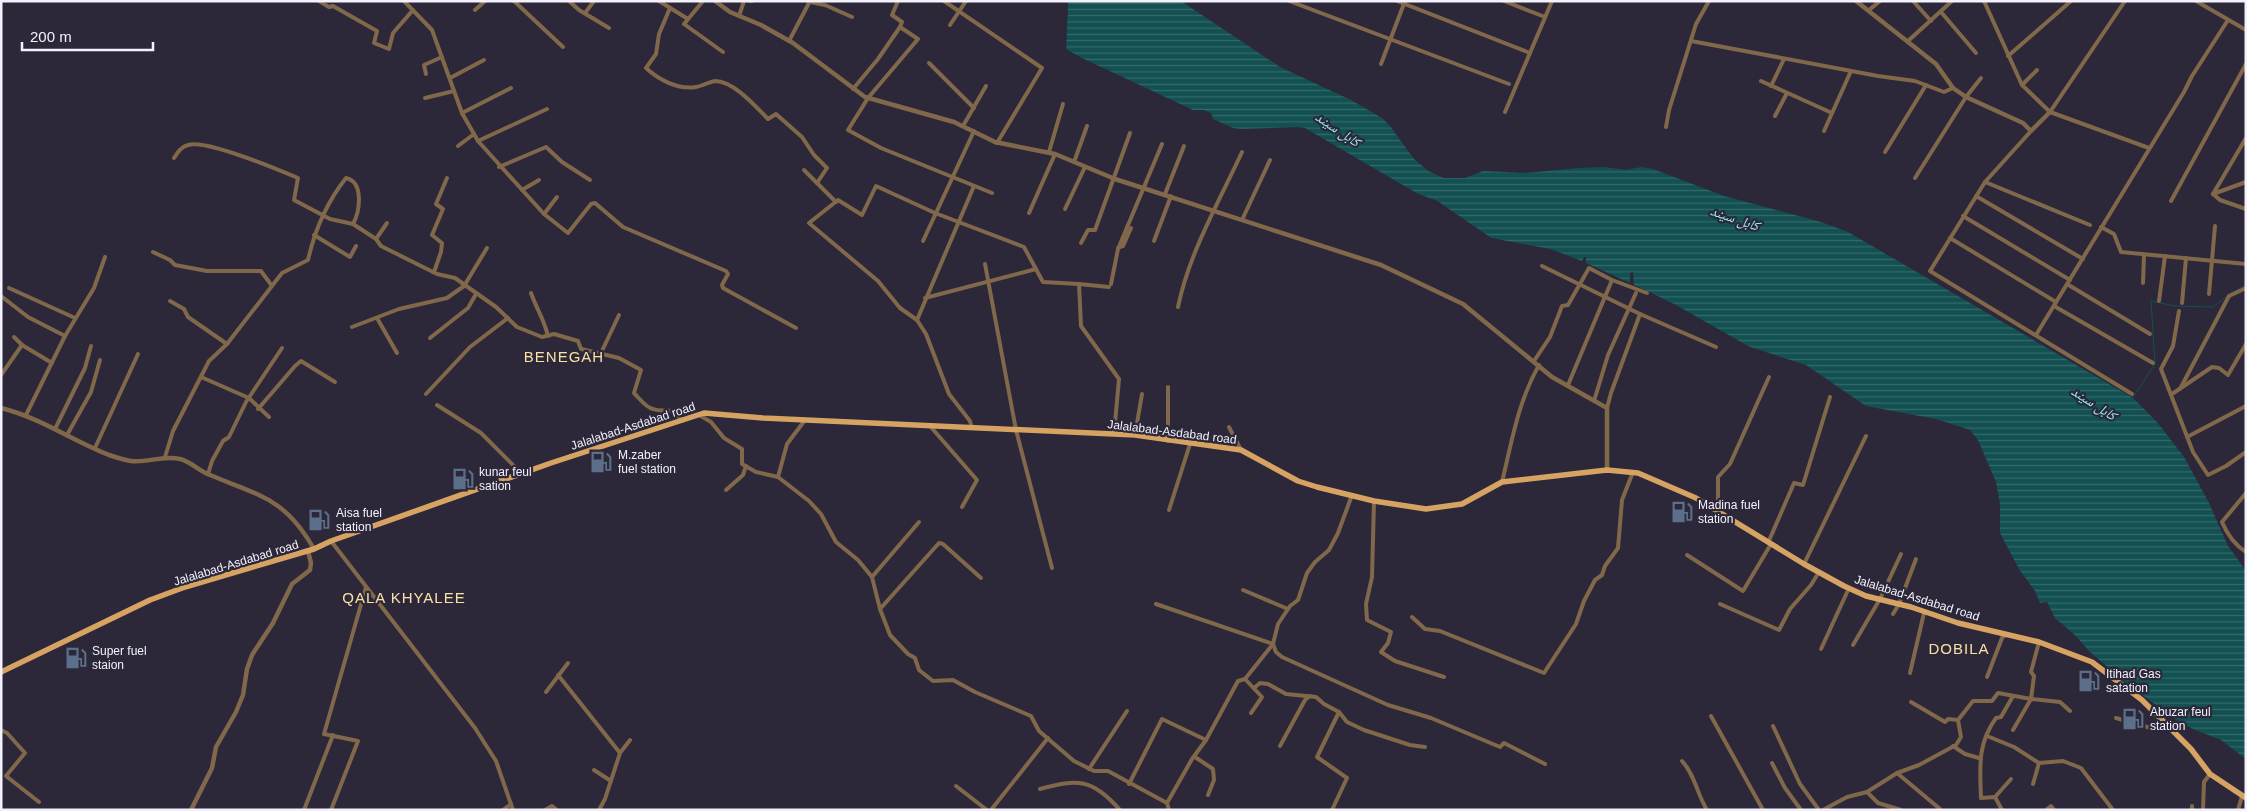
<svg xmlns="http://www.w3.org/2000/svg" width="2247" height="811" font-family="Arial,'Noto Naskh Arabic',sans-serif">
<defs>
<pattern id="water-rules" width="6" height="5" patternUnits="userSpaceOnUse" patternTransform="scale(1.25)"><rect width="6" height="5" fill="#125052"/><path d="M0 2.5h6" fill="none" stroke="#356a6c"/></pattern>
</defs>
<rect width="100%" height="100%" fill="#2c2839"/>
<path fill="url(#water-rules)" d="M1068,1H1181L1280,67L1351,100L1382,118L1390,126L1414,159L1428,171L1444,178H1465L1483,171L1525,173L1579,168L1604,167L1626,170L1641,167L1653,169L1724,196L1821,222L1848,232L2133,398L2157,422L2184,457L2209,503L2228,546L2246,571V759L2221,740L2193,729L2173,718L2124,681L2090,652L2075,635L2055,618L2047,602L2040,603L2035,591L2019,569L2000,533V504L1996,482L1978,440L1970,430L1936,419L1866,406L1806,365L1744,345L1652,293L1563,254L1491,238L1437,201L1418,194L1305,128L1297,127L1241,129L1233,128L1213,119L1211,113L1204,110H1192L1085,60L1066,49Z"/>
<g fill="#2c2839">
<path d="M1066,1H1068L1066,46L1067,51L1197,112L1165,100L1065,52L1063,46Z"/>
<path d="M1301,127L1418,194L1437,201L1491,238L1550,249L1582,261L1584,257H1586V263L1630,283V273L1633,272L1634,285L1676,305L1762,354L1741,346L1710,326L1653,295L1579,263L1549,252L1488,240L1436,203L1416,196L1378,174L1299,129Z"/>
</g>
<g fill="none" stroke-linecap="round" stroke-linejoin="round">
<g stroke="#125052" stroke-width="1">
<path d="M2232,293L2246,284"/>
<path d="M2132,399L2155,364L2151,301L2175,306L2213,307L2226,297"/>
</g>
<g stroke="#81684a" stroke-width="4">
<path d="M319,1L329,7L333,6L377,31L374,43L389,49L393,33L413,10"/>
<path d="M404,1L432,30L462,113L478,141L544,214L568,233L591,204L595,203L623,227L726,271L728,274L722,285L723,288L796,328"/>
<path d="M514,1L563,47"/>
<path d="M569,1L579,10L609,28"/>
<path d="M659,1L688,19"/>
<path d="M703,1L684,24L723,52"/>
<path d="M750,1H752"/>
<path d="M898,1L892,15L902,22L900,27L918,39L868,98L848,130L881,148L992,193"/>
<path d="M944,1L1042,68L997,143"/>
<path d="M1289,1L1509,84"/>
<path d="M1397,1L1530,53"/>
<path d="M1504,1L1545,17"/>
<path d="M1913,1L1931,21"/>
<path d="M1984,1L2022,85L2050,112L2149,148"/>
<path d="M2196,1L2246,30"/>
<path d="M810,2L825,5L852,17"/>
<path d="M670,8L659,34L656,54L646,68C659,80 678,90 696,87C702,86 709,82 715,81C734,81 756,107 768,119L776,114L802,137L814,155L827,168L817,183"/>
<path d="M475,10L485,1"/>
<path d="M1869,10L1880,1"/>
<path d="M1941,12L1976,53"/>
<path d="M585,13L594,1"/>
<path d="M739,16L744,1"/>
<path d="M950,25L966,1"/>
<path d="M789,41L810,1"/>
<path d="M1691,41L1878,76L1915,81L1944,92L1953,88"/>
<path d="M1908,41L1952,1"/>
<path d="M2008,56L2071,1"/>
<path d="M929,63L974,108"/>
<path d="M1381,64L1405,1"/>
<path d="M426,74L424,65L442,57"/>
<path d="M450,78L484,60"/>
<path d="M1761,81L1832,113"/>
<path d="M2022,85L2037,70"/>
<path d="M1771,86L1784,59"/>
<path d="M853,89L878,59L900,27"/>
<path d="M425,98L454,91"/>
<path d="M1505,112L1552,1"/>
<path d="M2050,112L2125,1"/>
<path d="M462,113L511,88"/>
<path d="M1775,116L1787,93"/>
<path d="M963,126L986,86"/>
<path d="M1666,127L1669,110L1696,24L1709,1"/>
<path d="M1824,131L1851,71"/>
<path d="M2031,131L1985,182L1930,271L2132,394"/>
<path d="M478,141L547,109"/>
<path d="M458,146L474,134"/>
<path d="M1049,152L1063,104"/>
<path d="M1885,152L1926,85"/>
<path d="M174,158C178,152 181,147 188,145C205,139 279,170 298,178L294,200L330,219L353,224L376,239L381,246L437,274L455,278L496,307L517,327L542,337L554,334L578,341L581,349L619,358L641,370L634,393C640,399 645,407 653,409C666,414 671,404 682,421"/>
<path d="M1074,162L1087,126"/>
<path d="M499,167L546,147L562,162L590,180"/>
<path d="M804,170L836,202"/>
<path d="M1915,178L1966,97L1981,78"/>
<path d="M1985,182L2090,225"/>
<path d="M522,190L539,180"/>
<path d="M1165,194L1184,146"/>
<path d="M2213,194L2246,138"/>
<path d="M2213,194L2220,200L2246,209"/>
<path d="M2213,194L2246,182"/>
<path d="M1976,196L2083,259"/>
<path d="M2171,201L2246,64"/>
<path d="M1065,209L1085,167"/>
<path d="M1029,213L1055,154"/>
<path d="M544,214L557,197"/>
<path d="M1963,216L2070,280"/>
<path d="M1242,220L1270,160"/>
<path d="M2101,227L2114,234L2121,252L2246,264"/>
<path d="M314,235L350,257L356,246"/>
<path d="M1950,238L2056,302"/>
<path d="M376,239L387,223"/>
<path d="M923,241L974,131"/>
<path d="M1154,241L1171,196"/>
<path d="M1081,243L1088,230H1095L1130,133"/>
<path d="M1118,248L1123,246L1131,228"/>
<path d="M153,252L170,260L175,265L207,271H261L272,286"/>
<path d="M985,264L1016,430L1052,568"/>
<path d="M1542,266L1640,314L1716,347"/>
<path d="M434,272L441,252L442,243L432,235L443,209L436,204L447,178"/>
<path d="M2143,283L2144,255"/>
<path d="M1079,284L1109,287"/>
<path d="M1111,284L1118,249L1162,144"/>
<path d="M2067,284L2150,334"/>
<path d="M9,288L75,318"/>
<path d="M531,293C537,310 544,319 548,336"/>
<path d="M2209,294L2215,226"/>
<path d="M1,296L28,317L65,336"/>
<path d="M925,298L1036,269"/>
<path d="M170,301L184,309L188,317L227,344"/>
<path d="M2159,301L2165,256"/>
<path d="M2182,303L2186,258"/>
<path d="M2054,306L2153,363"/>
<path d="M1178,307C1189,253 1219,202 1242,152"/>
<path d="M2179,311L2173,346L2161,369L2193,452L2208,475L2226,466L2246,452"/>
<path d="M377,318L397,353"/>
<path d="M917,320L974,186"/>
<path d="M352,327L399,309L447,298L464,286L487,248"/>
<path d="M2036,335L2184,92L2192,76L2228,20"/>
<path d="M14,337L22,345L52,363"/>
<path d="M430,338L468,308L476,294"/>
<path d="M601,353L619,315"/>
<path d="M1534,361L1550,337L1562,306L1568,305L1589,268L1612,280L1647,293"/>
<path d="M1,375L22,345"/>
<path d="M201,377L249,398L269,417"/>
<path d="M1568,385L1612,280"/>
<path d="M1168,387V441"/>
<path d="M2180,389L2229,296L2246,288"/>
<path d="M426,394L470,347L508,318"/>
<path d="M2172,394L2212,367L2219,368L2228,375L2246,344"/>
<path d="M1594,401L1608,355L1636,293"/>
<path d="M437,405L481,433L521,473"/>
<path d="M1607,408L1611,393L1640,314"/>
<path d="M258,409L295,366L301,361L335,382"/>
<path d="M26,415L65,336L94,288L105,257"/>
<path d="M699,415L711,422L724,438L742,449V464L756,472L778,477L809,501L821,514L836,542L858,560L872,577L880,609L890,635L908,654L915,658L919,670L933,681L953,680L975,692L1031,716L1039,731L1074,761L1094,771H1108L1167,803"/>
<path d="M930,426L977,480L962,507"/>
<path d="M1229,427L1241,450"/>
<path d="M972,428L970,421L949,394L926,334L917,320L900,308L878,281L809,223L838,200L862,215L876,186L935,213L1024,247L1043,282L1079,284L1081,326L1119,379L1114,434"/>
<path d="M55,429L85,368L91,346"/>
<path d="M67,435L91,392L100,360"/>
<path d="M1135,435L1142,394"/>
<path d="M2187,437L2246,406"/>
<path d="M95,448L138,354"/>
<path d="M165,457L173,431L209,361L227,344L282,273L308,260C315,229 327,202 346,178C364,182 360,211 353,224"/>
<path d="M208,474L212,461L223,441L229,437L246,402L282,348"/>
<path d="M778,477L787,444L805,420"/>
<path d="M1502,482C1512,441 1518,402 1539,365"/>
<path d="M726,490L743,475L746,466"/>
<path d="M2246,493L2222,522C2227,534 2235,545 2246,552"/>
<path d="M1374,501L1372,577L1366,604L1367,620L1391,632L1388,643L1381,652L1395,661L1444,677"/>
<path d="M1169,510L1190,444"/>
<path d="M1718,513V477L1730,464L1769,377"/>
<path d="M331,541L475,728L496,761L513,810"/>
<path d="M1768,543L1794,483L1803,485L1830,397"/>
<path d="M1687,555L1743,591L1771,544"/>
<path d="M1804,564L1866,436"/>
<path d="M872,577L919,522"/>
<path d="M1243,590L1288,609"/>
<path d="M1156,604L1273,644L1276,652L1282,657L1388,705L1431,718L1500,747L1504,743L1545,764"/>
<path d="M1720,604L1779,630L1790,609L1811,585L1819,572"/>
<path d="M880,609L939,543L943,544L981,578"/>
<path d="M1893,614L1899,604L1916,559"/>
<path d="M1412,617L1425,629L1440,631L1544,673L1576,624L1584,601L1595,580L1602,575L1605,566L1618,548L1622,500L1633,472"/>
<path d="M1853,645L1880,599L1901,554"/>
<path d="M1821,649L1849,588"/>
<path d="M1910,673L1924,613"/>
<path d="M558,675L620,753"/>
<path d="M1987,677L2002,638L2006,634"/>
<path d="M1245,679L1262,697L1251,713"/>
<path d="M1254,688L1260,683L1268,684L1286,694L1316,697L1324,704L1339,712L1347,722L1364,730L1410,745L1425,747"/>
<path d="M546,692L568,663"/>
<path d="M1911,702L1945,722L1948,719L1958,720"/>
<path d="M1711,716L1763,810"/>
<path d="M2116,718L2154,729L2170,727"/>
<path d="M1773,726L1800,784L1819,810"/>
<path d="M1,730L7,733L25,753L6,776L39,802"/>
<path d="M2013,730L2031,699L2060,702L2070,711"/>
<path d="M1987,736L2014,747L2039,763L2063,761L2081,768L2113,810"/>
<path d="M1280,746L1305,700L1310,696"/>
<path d="M1953,746L1965,754L1979,758"/>
<path d="M1195,757L1213,769L1214,780L1208,795"/>
<path d="M1682,761C1695,775 1697,794 1707,810"/>
<path d="M1772,763L1785,788L1801,810"/>
<path d="M1089,769L1127,711"/>
<path d="M594,770L611,781"/>
<path d="M1897,773L1940,809"/>
<path d="M1129,784L1162,719L1206,740"/>
<path d="M2033,784L2039,763"/>
<path d="M956,786L987,810"/>
<path d="M1040,789C1078,779 1092,778 1120,810"/>
<path d="M1867,792L1878,803L1901,810"/>
<path d="M1995,797L2011,779"/>
<path d="M304,810L333,735"/>
<path d="M331,810L358,741L324,734L366,587"/>
<path d="M503,810L511,804"/>
<path d="M545,810L552,806L557,810"/>
<path d="M599,810L605,799L620,753L630,740"/>
<path d="M991,810L1048,738"/>
<path d="M1169,810L1167,803L1192,759L1206,740L1238,681L1245,679L1273,644L1278,624L1290,606L1298,600L1307,573L1315,562L1329,550L1338,533L1352,495"/>
<path d="M1332,810L1347,778L1317,757L1339,712"/>
<path d="M1823,810L1847,797L1867,792L1897,773L1919,765L1956,745L1961,737L1958,720L1973,701H1992L1998,693L2031,699L2034,676L2031,672L2039,642"/>
<path d="M2002,810L1995,797L1981,798C1980,768 1977,744 1996,718L2001,717L2013,696"/>
<path d="M2046,810L2051,806L2054,810"/>
<path d="M2192,810V806"/>
<path d="M2203,810L2204,782L2210,774"/>
<path d="M2238,810L2242,796"/>
</g>
<g stroke="#81684a" stroke-width="4.5">
<path d="M715,1L730,12L761,25L793,43L865,97L954,122L995,142L1055,154L1115,179L1381,265L1463,304L1552,377L1607,408V470"/>
<path d="M1856,1L1936,64L1953,88L1966,97L2023,123L2031,131L2050,112"/>
<path d="M1,408C41,418 71,440 109,455C115,457 124,460 131,461C147,463 163,455 180,459C190,461 199,471 210,475C260,496 285,498 314,549"/>
<path d="M191,810L212,768L216,747L236,712L243,695L247,669L252,655L273,623L292,584L310,570L311,563L308,551"/>
</g>
<path stroke="#d7a363" stroke-width="5.5" d="M1,672L150,600L185,587L314,549L331,541L551,463L704,413L763,418L1135,435L1241,450L1298,481L1317,487L1374,501L1426,509L1462,504L1502,482L1607,470L1638,473L1696,498L1804,564L1844,586L1866,596L1911,607L1958,623L2039,642L2092,662L2142,700L2191,749L2210,774L2246,798"/>
</g>
<defs>
<g id="fuel-bare" transform="scale(1.725)"><path d="M-5.5-6h7V0h2V4h1.3V-2.5L3-4.5l.8-.8L6-3V5H2.5V1h-1V6h-7ZM-4.2-4.7v3.2H.2V-4.7Z" fill="#5c6f8a" stroke="#2c2839" stroke-width="2.5" paint-order="stroke"/></g>
</defs>
<g fill-rule="evenodd">
<use href="#fuel-bare" x="601" y="462"/>
<use href="#fuel-bare" x="463" y="479"/>
<use href="#fuel-bare" x="1682" y="512"/>
<use href="#fuel-bare" x="319" y="520"/>
<use href="#fuel-bare" x="76" y="658"/>
<use href="#fuel-bare" x="2089" y="681"/>
<use href="#fuel-bare" x="2133" y="719"/>
</g>
<g text-anchor="middle" dominant-baseline="central" stroke-width="4.5" stroke-linejoin="round" paint-order="stroke">
<g font-size="12" fill="#f3f1fd" stroke="#2c2839">
<text transform="translate(633 426) rotate(-18)">Jalalabad-Asdabad road</text>
<text transform="translate(1172 432) rotate(7)">Jalalabad-Asdabad road</text>
<text transform="translate(236 563) rotate(-17)">Jalalabad-Asdabad road</text>
<text transform="translate(1917 598) rotate(17)">Jalalabad-Asdabad road</text>
</g>
<g font-size="12" fill="#f3f1fd" stroke="#2c2839" text-anchor="start">
<text x="618" y="455">M.zaber<tspan x="618" dy="14">fuel station</tspan></text>
<text x="479" y="472">kunar feul<tspan x="479" dy="14">sation</tspan></text>
<text x="1698" y="505">Madina fuel<tspan x="1698" dy="14">station</tspan></text>
<text x="336" y="513">Aisa fuel<tspan x="336" dy="14">station</tspan></text>
<text x="92" y="651">Super fuel<tspan x="92" dy="14">staion</tspan></text>
<text x="2106" y="674">Itihad Gas<tspan x="2106" dy="14">satation</tspan></text>
<text x="2150" y="712">Abuzar feul<tspan x="2150" dy="14">station</tspan></text>
</g>
<g font-size="14" font-style="italic" fill="#94f2f5" stroke="#2c2839">
<text transform="translate(1338 129) rotate(34)">کابل سيند</text>
<text transform="translate(1735 218) rotate(19)">کابل سيند</text>
<text transform="translate(2094 403) rotate(33)">کابل سيند</text>
</g>
<g font-size="15" letter-spacing="1" fill="#f9e0a5" stroke="#2c2839">
<text x="564" y="356">BENEGAH</text>
<text x="404" y="597">QALA KHYALEE</text>
<text x="1959" y="648">DOBILA</text>
</g>
</g>
<rect width="2247" height="811" fill="none" stroke="#f3f1fd" stroke-width="5"/>
<path d="M22 42v8h131v-8" fill="none" stroke="#f3f1fd" stroke-width="2.5"/>
<text x="30" y="42" font-size="15" fill="#f3f1fd" stroke="#2c2839" stroke-width="4" paint-order="stroke">200 m</text>
</svg>
